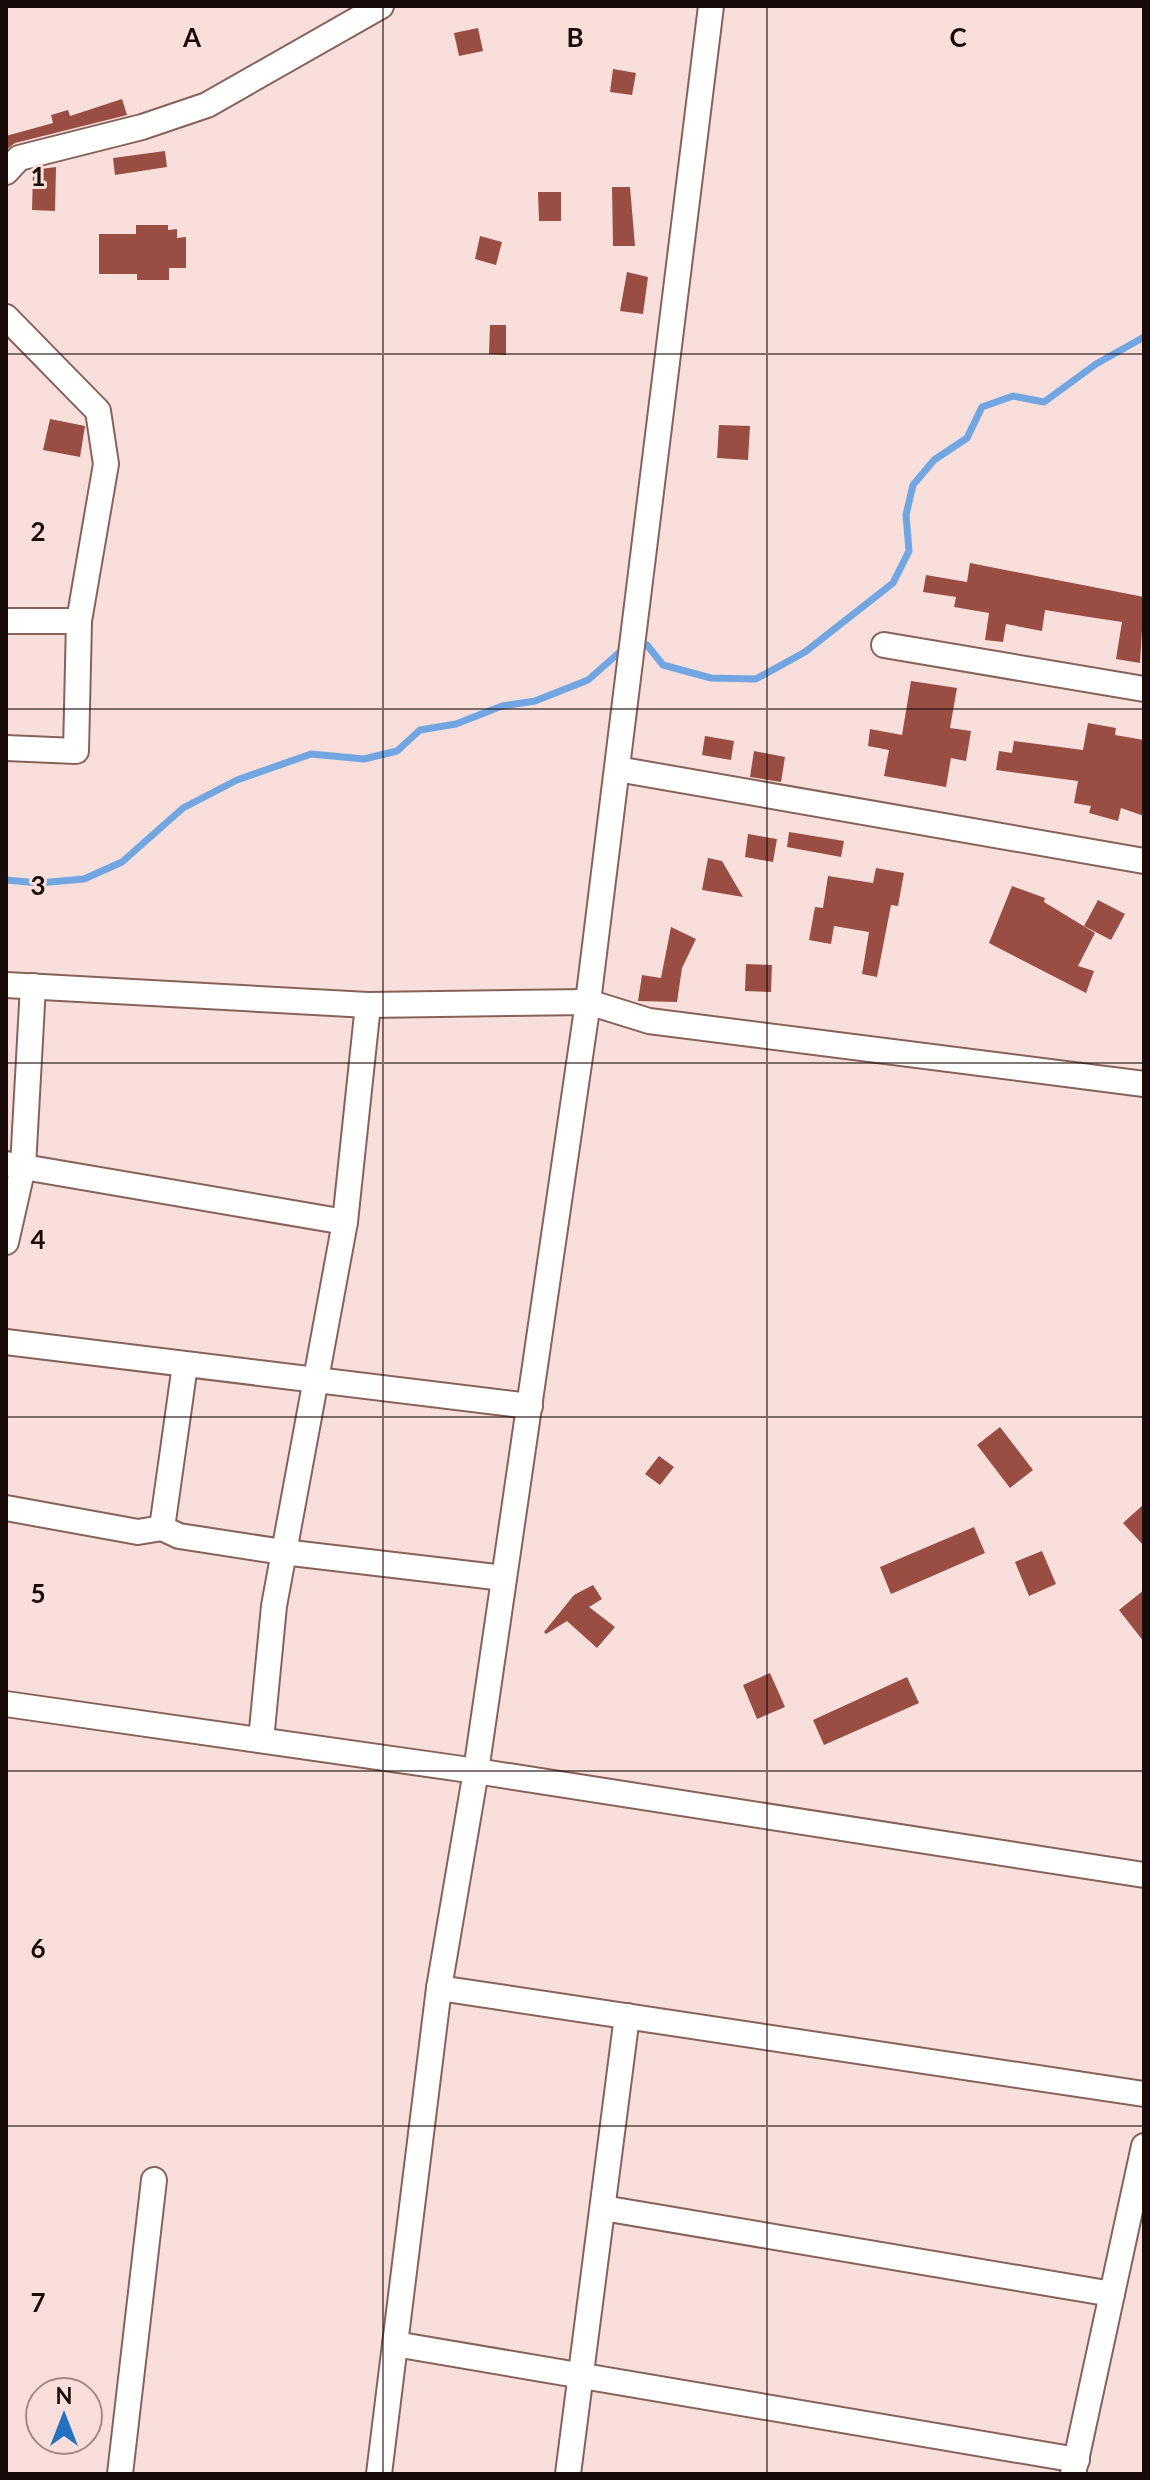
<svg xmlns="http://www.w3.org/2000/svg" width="1150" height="2480" font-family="Lato,sans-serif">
<rect width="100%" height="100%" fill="#f9dfdb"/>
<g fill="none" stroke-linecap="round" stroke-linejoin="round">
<g stroke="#71a6e2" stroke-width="7">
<path d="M647,645L663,665L711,678L756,679L805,652L893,583L909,551L906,515L913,485L934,460L967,438L982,407L1013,396L1044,402L1096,364L1144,337"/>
<path d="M6,880L39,883L84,879L122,862L183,808L237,780L311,754L364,759L397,751L420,730L456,724L502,706L535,701L588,680L622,650"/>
</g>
</g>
<g fill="#9a4d43">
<path d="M478,28L483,51L459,56L454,33Z"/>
<path d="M613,69L636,73L632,95L610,92Z"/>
<path d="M122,99L127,115L15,143L6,150V136L53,123L51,115L68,110L70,116Z"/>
<path d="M165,151L167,167L115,175L113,158Z"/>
<path d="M56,167L55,211L32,210L33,170Z"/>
<path d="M612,187H630L635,246H613Z"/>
<path d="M538,192H561V221H539Z"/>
<path d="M136,225H168V230L177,229V238L186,237V268H169V280H137V274H99V234H136Z"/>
<path d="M480,236L502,242L496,265L475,259Z"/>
<path d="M627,272L648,277L643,314L620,311Z"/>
<path d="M490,325H506V355L489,354Z"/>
<path d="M50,419L85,426L80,457L43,450Z"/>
<path d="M719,425L750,426L748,460L717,458Z"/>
<path d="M970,563L1144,597L1140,663L1116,659L1122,622L1089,617L1045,610L1042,631L1006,624L1003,642L985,640L989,613L954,607L956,597L923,592L926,575L967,582Z"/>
<path d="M911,681L957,688L950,728L971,731L966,761L951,758L946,787L884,776L889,750L868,746L870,729L902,735Z"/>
<path d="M1088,723L1116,728L1115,735L1144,740V816L1121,808L1118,821L1089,813L1091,806L1074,803L1078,781L996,770L999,751L1012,753L1014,741L1083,750Z"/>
<path d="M705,736L734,741L731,760L702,755Z"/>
<path d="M754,751L785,757L781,782L750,777Z"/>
<path d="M789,832L844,841L841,857L787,847Z"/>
<path d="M748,834L777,839L773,862L745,857Z"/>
<path d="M708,858L722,861L743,897L702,890Z"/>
<path d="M876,868L904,873L898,906L891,905L877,977L862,974L869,932L834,926L831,944L809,940L815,907L823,908L828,876L873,883Z"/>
<path d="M1012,886L1045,898L1044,902L1095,933L1078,966L1094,971L1086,993L989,943Z"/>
<path d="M1098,900L1125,914L1111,940L1084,926Z"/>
<path d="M671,927L696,939L682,968L677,1002L638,1001L642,975L661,978Z"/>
<path d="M746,964L772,965L771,992L745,991Z"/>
<path d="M1000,1427L1033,1470L1010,1488L977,1445Z"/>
<path d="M659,1456L674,1467L660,1485L645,1474Z"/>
<path d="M1144,1504V1546L1123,1523Z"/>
<path d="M974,1527L985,1553L891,1594L880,1567Z"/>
<path d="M1042,1551L1056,1584L1029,1596L1015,1562Z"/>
<path d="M593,1585L602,1599L589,1607L615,1627L597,1648L567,1621L546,1634L544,1632L574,1595Z"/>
<path d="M1144,1590V1642L1119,1610Z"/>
<path d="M770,1673L785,1707L757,1719L743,1685Z"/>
<path d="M907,1677L919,1703L824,1745L813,1720Z"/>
</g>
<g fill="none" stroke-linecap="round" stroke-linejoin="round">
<g stroke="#86625c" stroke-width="28">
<g id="street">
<path d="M6,172L19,158L142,127L207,105L381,6"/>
<path d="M6,317L98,411L106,464L79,621L76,751L6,748"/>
<path d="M6,621H79"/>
<path d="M884,645L1144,689"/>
<path d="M617,769L1144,861"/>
<path d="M6,985L368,1005L588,1002L649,1021L1144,1084"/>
<path d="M6,1164L345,1222"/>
<path d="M6,1242L23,1167L33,986"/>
<path d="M6,1342L530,1406"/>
<path d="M6,1508L138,1532L162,1528L179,1536L283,1552L504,1578"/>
<path d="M162,1528L185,1365"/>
<path d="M6,1704L476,1771L1144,1875"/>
<path d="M261,1740L274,1606L345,1222L368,1005"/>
<path d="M439,1988L1144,2094"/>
<path d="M603,2208L1112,2294"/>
<path d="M395,2344L1077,2460"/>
<path d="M120,2474L154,2180"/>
<path d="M379,2474L439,1988L476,1771L588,1002L711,6"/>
<path d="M568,2474L627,2016"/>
<path d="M1073,2474L1144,2146"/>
</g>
</g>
<use href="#street" stroke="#fff" stroke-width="24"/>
</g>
<path fill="none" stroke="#180b09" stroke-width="2" stroke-opacity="0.55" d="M383,6V2474M767,6V2474M6,354H1144M6,709H1144M6,1063H1144M6,1417H1144M6,1771H1144M6,2126H1144"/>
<g font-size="26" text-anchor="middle" font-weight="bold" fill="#180b09" stroke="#f9dfdb" stroke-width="6" stroke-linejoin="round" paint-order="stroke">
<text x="192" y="47">A</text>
<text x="575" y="47">B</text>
<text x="958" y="47">C</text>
<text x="38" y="186">1</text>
<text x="38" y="541">2</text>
<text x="38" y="895">3</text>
<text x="38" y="1249">4</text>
<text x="38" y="1603">5</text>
<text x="38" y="1958">6</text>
<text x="38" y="2312">7</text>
</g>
<rect width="1150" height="2480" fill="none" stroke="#180b09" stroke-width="16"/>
<g transform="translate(64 2416)"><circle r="38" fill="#f9dfdb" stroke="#9f8a87" stroke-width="2"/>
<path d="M0-6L14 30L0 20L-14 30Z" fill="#2372c1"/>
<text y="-12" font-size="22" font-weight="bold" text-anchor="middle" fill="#180b09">N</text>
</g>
</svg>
